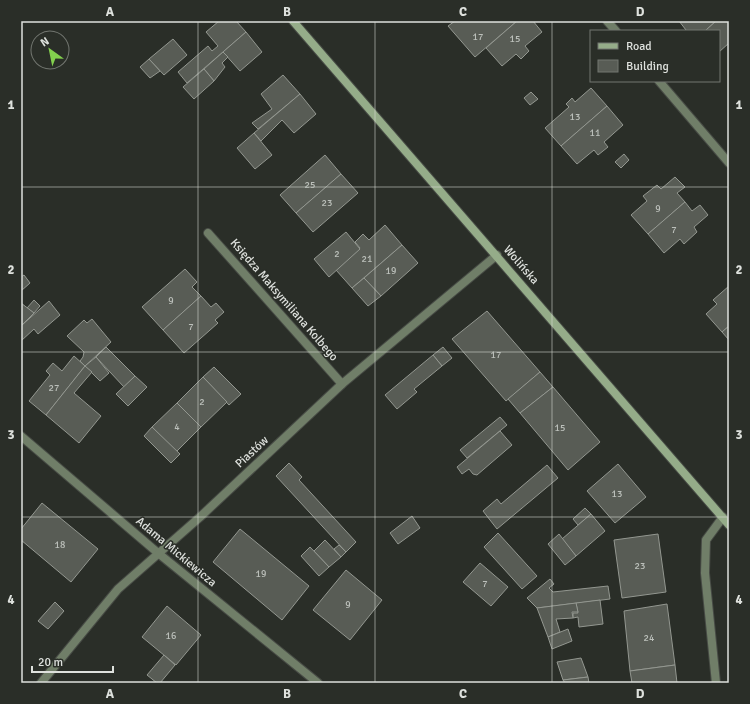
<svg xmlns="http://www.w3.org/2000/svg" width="750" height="704" font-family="Signika,sans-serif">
<rect width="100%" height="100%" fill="#2a2e28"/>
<g fill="#585c55" stroke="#939790">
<path d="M219,21H236L246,32L187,83L178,72L208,46L212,51L218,46L206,32Z"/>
<path d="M455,21H517L475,57L448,26Z"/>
<path d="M517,21H533L542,32L525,46L529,51L521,59L516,54L502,66L486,48Z"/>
<path d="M679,21H716L705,31H684L686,30Z"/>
<path d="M716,21H729V43L719,52V31H705Z"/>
<path d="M246,32L262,52L240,71L223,52Z"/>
<path d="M173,39L187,55L164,75L149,59Z"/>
<path d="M223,52L228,57L222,63L225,67L214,81L204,69Z"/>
<path d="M149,59L160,71L150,78L140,67Z"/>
<path d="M204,69L214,81L194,99L183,87Z"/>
<path d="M283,75L300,94L258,129L252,123L272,109L261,94Z"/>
<path d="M591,88L607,106L561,146L545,128L569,107L566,104L572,98L575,102Z"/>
<path d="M531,92L538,99L530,105L524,98Z"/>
<path d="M300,94L316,114L294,133L282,120L261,141L254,133Z"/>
<path d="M607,106L623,125L604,142L608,147L598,155L594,150L577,164L561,146Z"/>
<path d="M254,133L272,155L255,169L237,148Z"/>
<path d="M624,154L629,160L621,168L615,162Z"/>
<path d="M325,155L341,174L296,213L280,195Z"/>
<path d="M341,174L358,193L313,232L296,213Z"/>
<path d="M675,177L685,187L677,193L685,202L648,234L631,215L647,201L643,196L657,185L661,189Z"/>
<path d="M685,202L692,211L700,205L708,215L694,227L697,232L684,244L680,239L664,253L648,234Z"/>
<path d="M385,225L402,245L352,288L336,270L360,248L355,242L363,234L369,240Z"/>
<path d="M346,232L360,249L329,277L314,259Z"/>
<path d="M402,245L418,263L381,296L364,278Z"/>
<path d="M185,269L197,282L192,287L201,296L163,330L142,307Z"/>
<path d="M24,275L30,283L21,291V277Z"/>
<path d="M364,278L381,296L368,306L352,288Z"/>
<path d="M729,286V326L722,332L706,314L717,304L713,300Z"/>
<path d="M201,296L211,307L216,303L224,312L215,320L218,323L184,353L163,330Z"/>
<path d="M34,300L40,306L34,313L27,308Z"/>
<path d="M49,301L60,315L38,334L34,329L21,341V326Z"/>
<path d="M21,303L34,313L21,326Z"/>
<path d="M487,311L540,372L506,401L452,339Z"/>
<path d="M92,319L111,342L85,366L80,361L83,357L84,352L67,336L84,320L87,323Z"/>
<path d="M729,326V340L722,332Z"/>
<path d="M106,347L135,376L124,387L96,357Z"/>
<path d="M443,347L452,358L442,366L433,355Z"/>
<path d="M433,355L442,366L414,389L417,392L397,409L385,395Z"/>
<path d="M74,356L85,366L46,415L29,401L50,375L46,371L53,363L62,371Z"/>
<path d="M96,357L109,373L100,381L85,366Z"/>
<path d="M85,366L92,372L74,393L101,416L79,443L46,415Z"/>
<path d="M214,367L241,394L229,405L203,377Z"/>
<path d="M540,372L553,387L520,413L508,399Z"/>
<path d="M135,376L147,387L128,406L116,394Z"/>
<path d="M203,377L227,402L201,427L177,403Z"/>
<path d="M553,387L600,442L568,470L520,413Z"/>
<path d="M177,403L201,427L176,452L152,427Z"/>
<path d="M500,417L507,425L467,458L460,450Z"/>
<path d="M152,427L180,454L171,463L144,436Z"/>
<path d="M500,431L512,445L477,475L473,474L469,469L462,474L457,467Z"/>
<path d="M289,463L302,477L299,480L356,542L346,552L276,476Z"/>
<path d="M618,464L646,497L615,523L587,491Z"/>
<path d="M547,465L558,478L497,529L483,511L497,499L501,504Z"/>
<path d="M42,503L98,549L71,582L21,540V529Z"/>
<path d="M585,508L591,514L578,525L573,519Z"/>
<path d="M591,514L605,531L576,556L562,539Z"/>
<path d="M412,516L420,528L398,544L390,533Z"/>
<path d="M240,529L309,586L282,620L213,562Z"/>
<path d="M498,533L537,576L522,589L484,547Z"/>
<path d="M559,534L576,556L565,565L548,544Z"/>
<path d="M658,534L666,592L622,598L614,540Z"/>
<path d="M325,540L341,557L329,567L314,551Z"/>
<path d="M339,545L346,552L341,557L334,549Z"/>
<path d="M310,547L329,567L319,576L301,556Z"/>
<path d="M480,563L508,587L491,606L463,582Z"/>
<path d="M346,570L382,600L350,640L313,610Z"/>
<path d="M550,579L554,584L549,588L553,592L608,586L610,599L537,608L527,598Z"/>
<path d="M600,600L603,624L579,627L578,617L573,618V613H578L576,603Z"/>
<path d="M55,602L64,611L48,629L38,621Z"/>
<path d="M576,603L578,612H572L573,618L556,619L560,632L548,637L537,608Z"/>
<path d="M667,604L675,665L630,671L624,611Z"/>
<path d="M167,606L201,635L176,665L142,637Z"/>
<path d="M568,629L572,641L552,649L548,637Z"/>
<path d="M164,655L175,665L160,683H157L147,675Z"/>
<path d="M581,658L588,677L563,680L557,662Z"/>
<path d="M675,665L677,683H632L630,671Z"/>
<path d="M588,677L589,683H565L563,680Z"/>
</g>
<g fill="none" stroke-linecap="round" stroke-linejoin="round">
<g stroke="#474b45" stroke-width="10">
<g id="street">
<path d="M607,21L616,31"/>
<path d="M659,81L729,163"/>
<path d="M208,233L342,384"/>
<path d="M21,436L158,553L318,683"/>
<path d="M41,683L118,589L200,517L342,384L497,255"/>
<path d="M716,683L705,573L706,540L723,517"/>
</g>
</g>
<g stroke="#474b45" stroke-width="10">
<path id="secondary" d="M293,21L729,525"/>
</g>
<use href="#street" stroke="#707e68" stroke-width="8"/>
<use href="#secondary" stroke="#95ac89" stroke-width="8"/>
</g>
<path fill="none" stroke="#dee1dd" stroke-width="1" stroke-opacity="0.55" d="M198,21V683M375,21V683M552,21V683M21,187H729M21,352H729M21,517H729"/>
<g text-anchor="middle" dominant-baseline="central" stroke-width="3" stroke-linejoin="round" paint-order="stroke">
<g font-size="10" fill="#bcc0bb">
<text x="478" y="37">17</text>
<text x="515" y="39">15</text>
<text x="575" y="117">13</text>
<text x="595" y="133">11</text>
<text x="310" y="185">25</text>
<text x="327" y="203">23</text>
<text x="658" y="209">9</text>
<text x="674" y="230">7</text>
<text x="337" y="254">2</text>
<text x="367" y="259">21</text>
<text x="391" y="271">19</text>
<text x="171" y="301">9</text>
<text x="191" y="327">7</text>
<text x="496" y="355">17</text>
<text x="54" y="388">27</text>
<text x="202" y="402">2</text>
<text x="177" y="427">4</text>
<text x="560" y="428">15</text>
<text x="617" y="494">13</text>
<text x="60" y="545">18</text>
<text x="640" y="566">23</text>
<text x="261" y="574">19</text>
<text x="485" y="584">7</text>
<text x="348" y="605">9</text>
<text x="171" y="636">16</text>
<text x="649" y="638">24</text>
</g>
<g font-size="12" fill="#dee1dd" stroke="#2a2e28">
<text transform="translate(521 265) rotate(49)">Wolińska</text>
<text transform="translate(284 300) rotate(49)">Księdza Maksymiliana Kolbego</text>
<text transform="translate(252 452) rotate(-43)">Piastów</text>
<text transform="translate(176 552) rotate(40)">Adama Mickiewicza</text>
</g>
</g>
<rect width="750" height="704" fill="none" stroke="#2a2e28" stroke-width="44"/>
<rect x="590" y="30" width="130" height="52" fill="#2a2e28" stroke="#727670"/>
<rect x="598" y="43" width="20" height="6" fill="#95ac89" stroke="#727670"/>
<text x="626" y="50" font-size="12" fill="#dee1dd">Road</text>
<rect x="598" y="60" width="20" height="12" fill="#585c55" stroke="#727670"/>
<text x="626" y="70" font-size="12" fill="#dee1dd">Building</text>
<g transform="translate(50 50) rotate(327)"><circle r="19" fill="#2a2e28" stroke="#727670"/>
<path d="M0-3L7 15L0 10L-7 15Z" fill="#83d04e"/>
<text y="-6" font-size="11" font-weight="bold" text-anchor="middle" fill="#dee1dd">N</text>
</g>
<path d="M32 666v6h81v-6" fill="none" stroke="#dee1dd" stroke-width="2"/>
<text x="38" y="666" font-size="12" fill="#dee1dd" stroke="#2a2e28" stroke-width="3" paint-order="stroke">20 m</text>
<rect x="22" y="22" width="706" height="660" fill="none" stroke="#dee1dd" stroke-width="1.5"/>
<g font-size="13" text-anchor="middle" font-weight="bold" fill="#dee1dd">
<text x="110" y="16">A</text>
<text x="287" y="16">B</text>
<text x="463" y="16">C</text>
<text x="640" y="16">D</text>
<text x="11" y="109">1</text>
<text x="739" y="109">1</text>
<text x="11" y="274">2</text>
<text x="739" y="274">2</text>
<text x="11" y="439">3</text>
<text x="739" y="439">3</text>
<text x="11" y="604">4</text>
<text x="739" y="604">4</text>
<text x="110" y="698">A</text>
<text x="287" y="698">B</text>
<text x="463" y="698">C</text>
<text x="640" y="698">D</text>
</g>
</svg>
